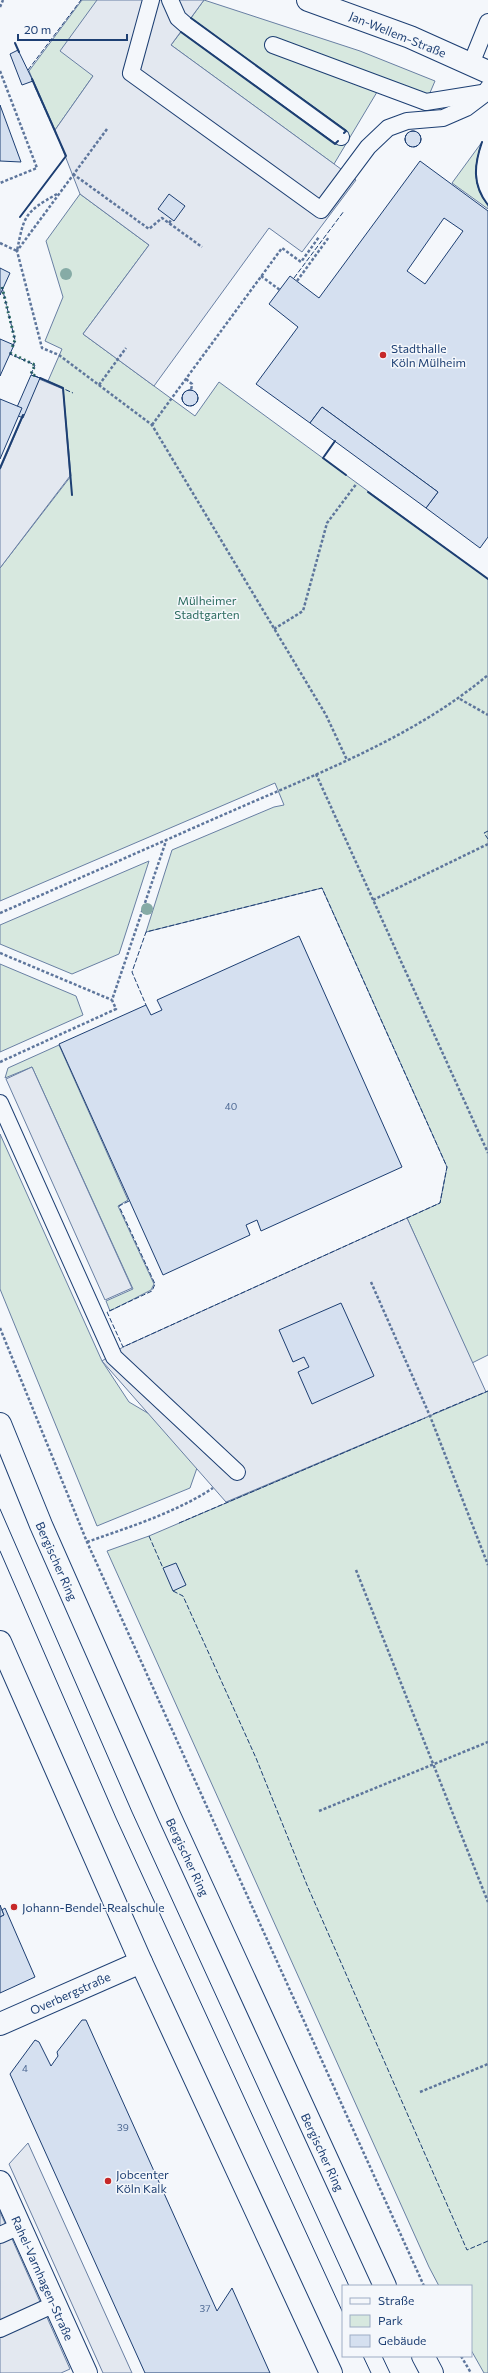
<svg xmlns="http://www.w3.org/2000/svg" width="488" height="2373" font-family="Commissioner,sans-serif">
<rect width="100%" height="100%" fill="#f4f7fb"/>
<g fill="#d7e8df" stroke="#687fa3">
<path d="M82,0H97L93,76L55,130L29,71Z"/>
<path d="M204,0L360,51L435,81L429,95L278,39L268,51L377,92L334,164L171,45L181,32L335,144L346,131L191,18Z"/>
<path d="M482,142C474,165 472,185 488,205V209L452,183Z"/>
<path d="M80,194L149,245L83,334L195,416L219,382L488,579V1355L472,1363L407,1218L440,1203L447,1167L322,888L146,932L172,850L274,807L284,805L275,783L0,901V568L71,476L63,388L48,381L62,349L45,341L63,297L46,241Z"/>
<path d="M149,861L119,954L72,974L0,944V925Z"/>
<path d="M0,964L76,996L83,1015L0,1052Z"/>
<path d="M59,1045L128,1200L118,1206L154,1284L151,1290L110,1311L106,1301L133,1289L32,1067L5,1078L8,1068Z"/>
<path d="M0,1134L102,1361L129,1402L185,1435L198,1465L190,1488L97,1526L0,1289Z"/>
<path d="M488,1391V2373H484L471,2350V2286H439L429,2267L107,1551L149,1536Z"/>
</g>
<g fill="#e3e8f0" stroke="#687fa3">
<path d="M97,0H204L171,45L356,180L302,252L269,228L154,386L83,334L149,245L80,194L55,130L93,76L60,51Z"/>
<path d="M39,379L63,389L70,476L0,568V470Z"/>
<path d="M32,1067L132,1288L105,1300L6,1079Z"/>
<path d="M407,1218L486,1392L226,1502L102,1361L123,1347Z"/>
<path d="M28,2143L132,2373H103L9,2164Z"/>
<path d="M0,2212L70,2369L61,2373H0Z"/>
</g>
<g fill="#d5e0f0" stroke="#1d3f73" fill-rule="evenodd">
<path d="M18,50L33,81L22,85L10,54Z"/>
<path d="M0,105L21,162L0,161Z"/>
<circle cx="413" cy="139" r="8"/>
<path d="M420,161L488,211V537L480,548L426,508L438,492L322,407L310,423L256,384L298,327L269,304L290,276L319,298ZM444,218L463,231L425,284L407,271Z"/>
<path d="M169,194L185,206L174,221L158,209Z"/>
<path d="M0,268L10,273L0,295Z"/>
<path d="M0,339L14,345L0,376Z"/>
<path d="M31,375L40,378L23,418L14,414Z"/>
<circle cx="190" cy="398" r="8"/>
<path d="M0,399L22,408L0,459Z"/>
<path d="M322,407L438,492L426,508L310,423Z"/>
<path d="M299,936L402,1167L261,1231L257,1220L246,1225L250,1235L163,1275L59,1044L146,1005L151,1015L162,1010L157,1000Z"/>
<path d="M341,1303L374,1376L312,1404L298,1372L309,1367L304,1357L293,1362L279,1330Z"/>
<path d="M176,1563L186,1585L173,1591L163,1568Z"/>
<path d="M0,1905L4,1915L0,1917Z"/>
<path d="M5,1908L35,1977L0,1993V1917L4,1915L2,1910Z"/>
<path d="M82,2020H86L217,2311L232,2288L270,2373H145L10,2074L35,2040L39,2042L51,2066L58,2056L57,2052Z"/>
</g>
<g fill="none" stroke-linecap="round" stroke-linejoin="round">
<g stroke="#1d3f73" stroke-width="18">
<g id="lane">
<path d="M151,0L131,73L321,210L368,147L388,128L407,121L443,118L466,108L486,93L488,88"/>
<path d="M170,0L178,18L186,25L341,137"/>
<path d="M273,45L426,102L482,93"/>
<path d="M471,64L488,22"/>
<path d="M0,1103L114,1357L237,1472"/>
<path d="M0,2235L20,2226"/>
<path d="M0,2329L55,2304"/>
</g>
</g>
<g stroke="#1d3f73" stroke-width="24">
<g id="street">
<path d="M308,0L410,37L488,72"/>
<path d="M0,2024L141,1962"/>
<path d="M0,2182L86,2373"/>
</g>
</g>
<g stroke="#1d3f73" stroke-width="24">
<g id="secondary">
<path d="M0,1424L41,1525L169,1815L385,2286"/>
<path d="M0,1642L141,1962L331,2373"/>
<path d="M423,2356L432,2373"/>
</g>
</g>
<g stroke="#5e769c" stroke-width="2.5" stroke-dasharray="3 2" stroke-linecap="butt">
<path d="M0,7L3,0"/>
<path d="M0,71L37,168L0,183"/>
<path d="M107,129L17,251L42,348L59,355L152,425L326,715L347,760"/>
<path d="M73,174L149,229L162,218L202,247"/>
<path d="M169,223L172,219"/>
<path d="M0,243L17,251C24,215 25,212 57,194"/>
<path d="M261,276L280,290"/>
<path d="M297,281L329,237"/>
<path d="M186,379L192,384L191,391"/>
<path d="M99,385L126,348"/>
<path d="M152,425L282,248L301,262L319,237"/>
<path d="M274,629L303,611L327,523L357,483"/>
<path d="M460,699L488,715"/>
<path d="M316,774L488,1153"/>
<path d="M373,900L488,844"/>
<path d="M0,913C85,876 170,838 255,801C336,766 420,732 488,675"/>
<path d="M0,953L112,1000"/>
<path d="M0,1062L116,1009L112,1000L166,841"/>
<path d="M371,1282L430,1416L488,1565"/>
<path d="M0,1328L87,1542L424,2286"/>
<path d="M87,1542C129,1527 175,1513 213,1488"/>
<path d="M356,1570L488,1902"/>
<path d="M319,1811L488,1742"/>
<path d="M420,2092L488,2064"/>
<path d="M461,2356L471,2373"/>
</g>
<use href="#lane" stroke="#f4f7fb" stroke-width="16"/>
<use href="#street" stroke="#f4f7fb" stroke-width="22"/>
<use href="#secondary" stroke="#f4f7fb" stroke-width="22"/>
<g stroke="#1d3f73" stroke-width="1">
<path d="M0,1509L132,1812L349,2286"/>
<path d="M0,1551L116,1818L343,2313"/>
<path d="M363,2356L371,2373"/>
<path d="M382,2356L390,2373"/>
</g>
<g stroke="#2c6c60" stroke-width="3" stroke-dasharray="2 3" stroke-linecap="butt">
<path d="M2,287L15,340L12,348"/>
<path d="M10,353L35,365L31,374L36,376"/>
</g>
<g stroke="#1d3f73" stroke-width="1" stroke-dasharray="5 2" stroke-linecap="butt">
<path d="M28,70L81,0"/>
<circle cx="413" cy="139" r="8"/>
<path d="M482,142C474,165 472,185 488,205"/>
<path d="M20,217L66,156L35,87"/>
<path d="M294,278L344,211"/>
<path d="M2,287L15,340L13,347"/>
<path d="M10,352V354L35,365L31,374L73,393"/>
<circle cx="190" cy="398" r="8"/>
<path d="M335,441L323,458L346,475"/>
<path d="M368,492L488,579"/>
<path d="M488,831L484,833L488,839"/>
<path d="M129,1201L119,1206L155,1284L152,1291L107,1312L123,1347L440,1203L447,1167L322,888L146,932L132,972L146,1005"/>
<path d="M433,1414L488,1391"/>
<path d="M179,1523L425,1418"/>
<path d="M149,1536L163,1568"/>
<path d="M173,1591L183,1596L256,1758L307,1885L467,2250L488,2241"/>
</g>
<g stroke="#1d3f73" stroke-width="2">
<path d="M191,18L346,131L344,133"/>
<path d="M181,32L335,144L338,141"/>
<path d="M15,43L19,52"/>
<path d="M482,142C474,165 472,185 488,205"/>
<path d="M20,217L66,156L32,79"/>
<path d="M40,378L63,388L72,495"/>
<path d="M335,441L323,458L346,475"/>
<path d="M0,468L23,415"/>
<path d="M368,492L488,579"/>
</g>
</g>
<g fill="#86aba6">
<circle cx="66" cy="274" r="6"/>
<circle cx="147" cy="909" r="6"/>
</g>
<g fill="#c62828" stroke="#f4f7fb" stroke-width="1.5">
<circle cx="383" cy="355" r="4"/>
<circle cx="14" cy="1907" r="4"/>
<circle cx="108" cy="2181" r="4"/>
</g>
<g text-anchor="middle" dominant-baseline="central" stroke-width="3" stroke-linejoin="round" paint-order="stroke">
<g font-size="10" fill="#4b6792">
<text x="231" y="1106">40</text>
<text x="25" y="2068">4</text>
<text x="123" y="2127">39</text>
<text x="205" y="2308">37</text>
</g>
<g font-size="12" fill="#1d3f73" stroke="#f4f7fb">
<text transform="translate(398 34) rotate(22)">Jan-Wellem-Straße</text>
<text transform="translate(57 1561) rotate(66)">Bergischer Ring</text>
<text transform="translate(188 1857) rotate(65)">Bergischer Ring</text>
<text transform="translate(70 1993) rotate(-24)">Overbergstraße</text>
<text transform="translate(323 2152) rotate(65)">Bergischer Ring</text>
<text transform="translate(43 2278) rotate(66)">Rahel-Varnhagen-Straße</text>
</g>
<g font-size="12" fill="#1d3f73" stroke="#f4f7fb" text-anchor="start">
<text x="391" y="348">Stadthalle<tspan x="391" dy="14">Köln Mülheim</tspan></text>
<text x="22" y="1907">Johann-Bendel-Realschule</text>
<text x="116" y="2174">Jobcenter<tspan x="116" dy="14">Köln Kalk</tspan></text>
</g>
<g font-size="12" fill="#2c6c60" stroke="#f4f7fb">
<text x="207" y="600">Mülheimer<tspan x="207" dy="14">Stadtgarten</tspan></text>
</g>
</g>
<rect x="342" y="2285" width="130" height="72" fill="#f4f7fb" stroke="#9eadc5"/>
<rect x="350" y="2298" width="20" height="6" fill="#f4f7fb" stroke="#9eadc5"/>
<text x="378" y="2305" font-size="12" fill="#1d3f73">Straße</text>
<rect x="350" y="2315" width="20" height="12" fill="#d7e8df" stroke="#9eadc5"/>
<text x="378" y="2325" font-size="12" fill="#1d3f73">Park</text>
<rect x="350" y="2335" width="20" height="12" fill="#d5e0f0" stroke="#9eadc5"/>
<text x="378" y="2345" font-size="12" fill="#1d3f73">Gebäude</text>
<path d="M18 34v6h109v-6" fill="none" stroke="#1d3f73" stroke-width="2"/>
<text x="24" y="34" font-size="12" fill="#1d3f73" stroke="#f4f7fb" stroke-width="3" paint-order="stroke">20 m</text>
</svg>
